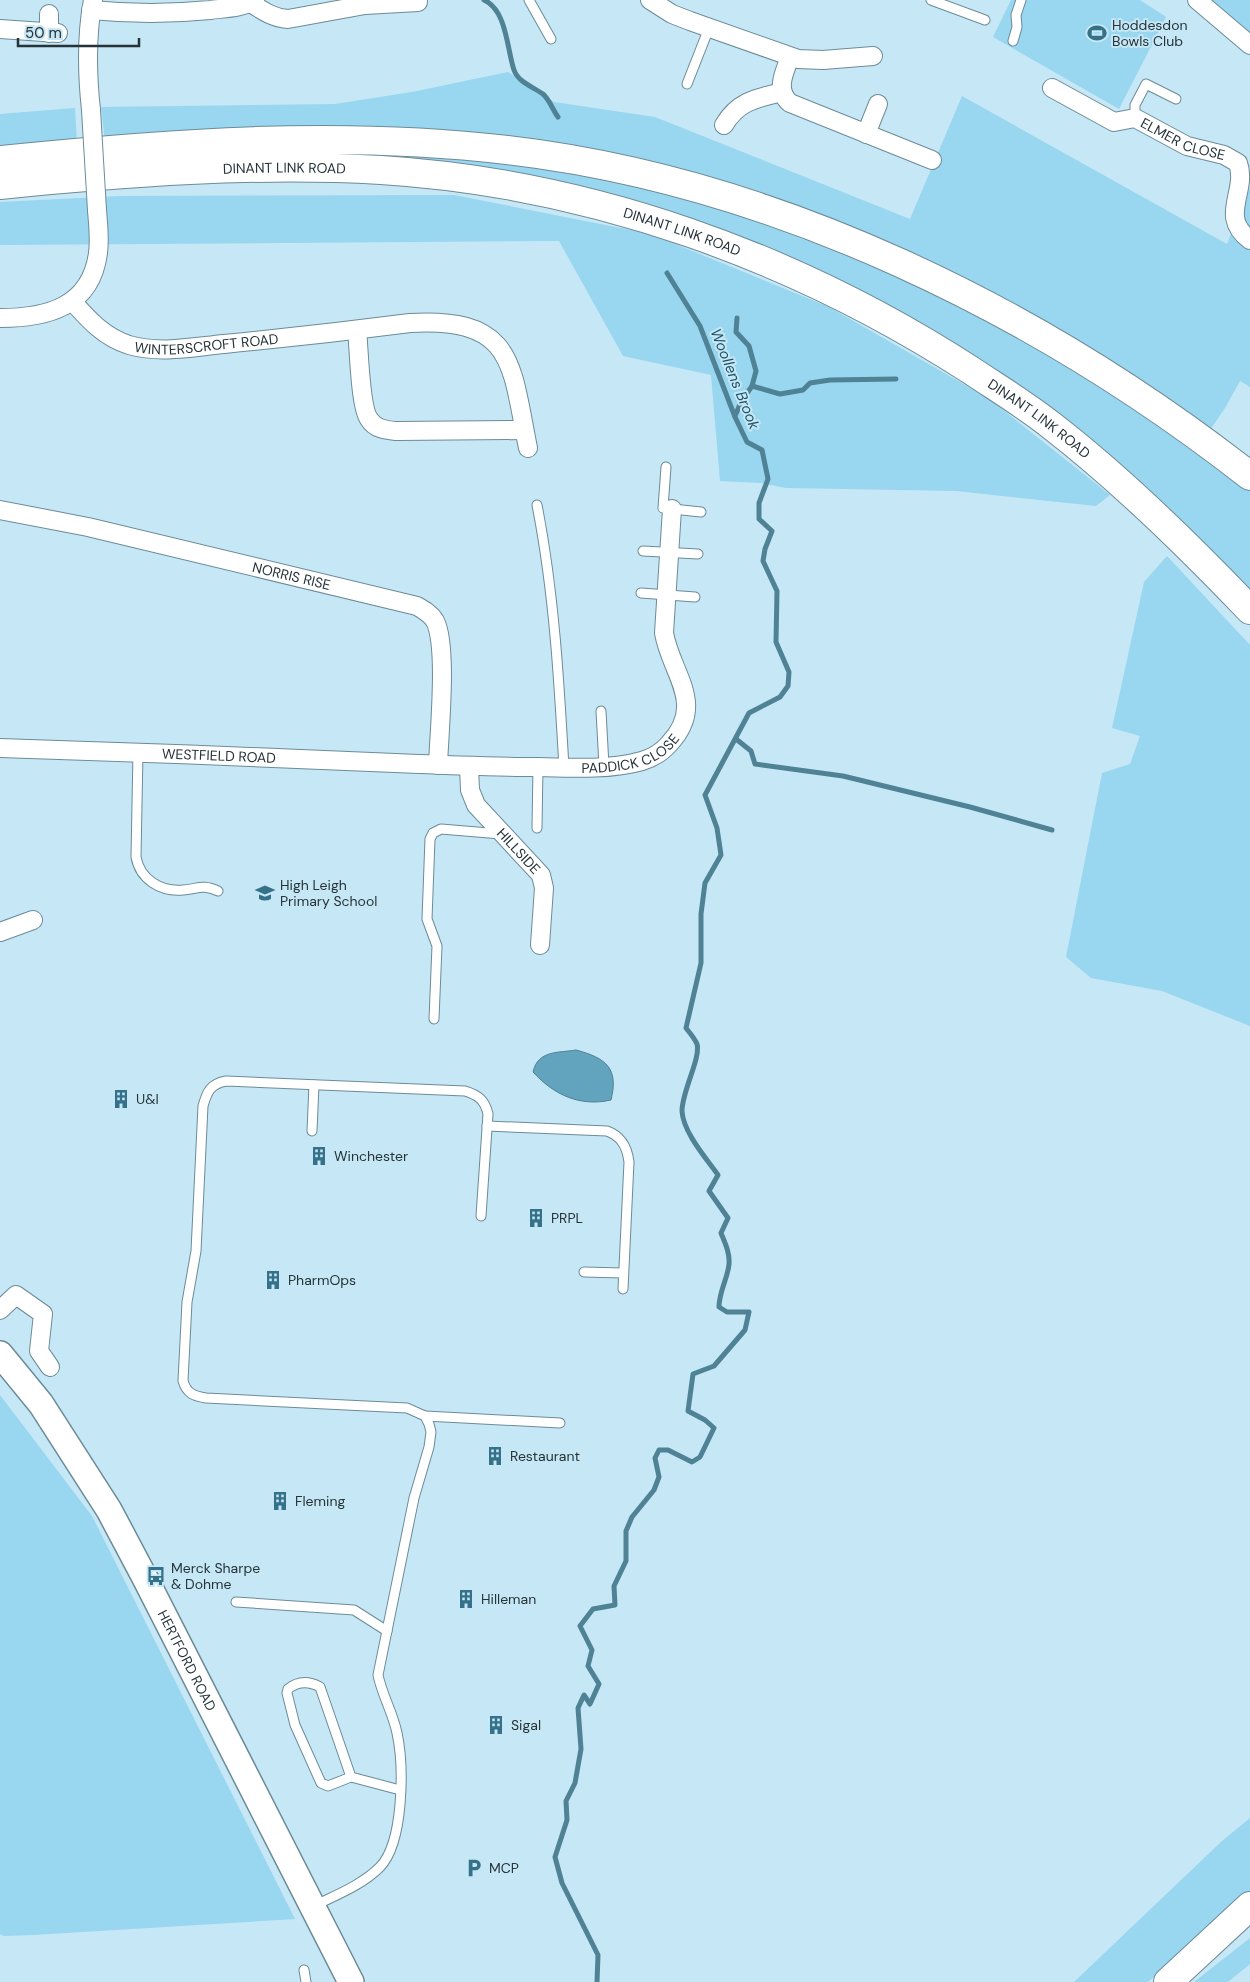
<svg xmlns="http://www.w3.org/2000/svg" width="1250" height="1982" font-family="'DM Sans',sans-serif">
<rect width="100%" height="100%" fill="#c6e7f5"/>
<g fill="#99d6ef">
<path d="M1011,0H1140L1166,17L1119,109L993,37Z"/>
<path d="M1203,0H1250V41Z"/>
<path d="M508,72L554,102L655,117L910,219L962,96L1227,244L1250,187V387L1240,381L1225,408L1210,430L788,205L639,159L492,137L105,142L101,107L335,104L412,92Z"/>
<path d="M75,108L77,144L0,151V114Z"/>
<path d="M290,149L472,156L628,180L827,243L1021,335L1209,457L1250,490V599L903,318L543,184L0,169Z"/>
<path d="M454,195L651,234L829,307L988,398L1110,495L1096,506L956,491L786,488L761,483L720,481L711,375L623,356L559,241L0,245V202L120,196Z"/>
<path d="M1167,556L1250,645V1026L1162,991L1091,978L1066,957L1102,773L1130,764L1140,736L1112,728L1144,582Z"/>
<path d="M0,1395L92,1516L295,1919L33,1935L4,1936L0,1934Z"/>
<path d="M1250,1818V1894L1148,1982H1074L1222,1841Z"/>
<path d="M1250,1938V1964L1228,1982H1194Z"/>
</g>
<path fill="#62a4be" stroke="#508296" d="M576,1050C606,1058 619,1068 611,1100C580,1107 554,1095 533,1072C538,1050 558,1053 576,1050Z"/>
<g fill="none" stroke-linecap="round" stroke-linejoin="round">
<g stroke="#508296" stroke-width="5">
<path d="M484,0C507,10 507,50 514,70C518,82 533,87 543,94C549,99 553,110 558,117"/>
<path d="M752,386L780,394L803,390L810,383L830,380L896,379"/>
<path d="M735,416L741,402L752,386L756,371L749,346L736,332L737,318"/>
<path d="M736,739L751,751L755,764L843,776L970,807L1052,830"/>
<path d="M597,1982L598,1955L562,1883L555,1857L567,1820L566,1801L575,1783L581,1749L578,1708L584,1695L590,1704L599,1684L588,1666L592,1650L580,1626L593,1609L615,1605L614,1586L626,1561V1531L632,1517L654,1490L659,1477L655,1458L659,1450H668L692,1462L700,1457L714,1428L705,1420L688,1411L693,1374L714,1366L745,1330L749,1312H727L719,1307C719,1291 728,1278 729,1264C730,1253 725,1243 721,1233L728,1218L709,1191L718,1175C706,1158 683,1132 682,1111C682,1091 701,1058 697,1044C695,1039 690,1033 686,1028L701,963V914L705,883L721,855L717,828L705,795L749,713L780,697L788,686L789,672L776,642L777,591L763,561L765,549L772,531L759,519V503L768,479L762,450L747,442L735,417L700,326L667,273"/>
</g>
<g stroke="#6c8b98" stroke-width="11">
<g id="lane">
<path d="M529,0L551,39"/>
<path d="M931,0L985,20"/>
<path d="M1013,41L1017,27L1016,15L1021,0"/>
<path d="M687,84L709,28"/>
<path d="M1135,118V105L1146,84L1176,99"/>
<path d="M666,467L663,508L701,512"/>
<path d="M537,505C554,592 559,679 564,768"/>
<path d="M643,551L698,554"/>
<path d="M641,593L695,597"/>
<path d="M601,711L604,766"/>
<path d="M138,752L136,857C140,879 160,892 183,890C197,889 203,884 218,891"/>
<path d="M537,828L538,767"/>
<path d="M434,1019L437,946L427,919L430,839L433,833L441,829L501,834"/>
<path d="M487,1126L607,1131C621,1136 627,1146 629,1162L623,1289"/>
<path d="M312,1131L314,1085"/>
<path d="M584,1272L623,1273"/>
<path d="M425,1416L560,1423"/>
<path d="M236,1602L354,1610L387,1631"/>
<path d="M351,1777L320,1687C309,1681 298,1681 288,1689L287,1693L295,1725L321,1783L328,1786L351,1777L400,1790"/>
<path d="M314,1906C336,1895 362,1885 380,1867C404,1842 404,1766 397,1733C393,1713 382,1695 378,1675L414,1498L429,1447L431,1432L429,1424L425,1416L407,1408L206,1398C194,1396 187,1394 183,1381L187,1302L196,1251L203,1106C207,1092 210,1084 226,1081L465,1091C478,1095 485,1100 488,1114L481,1216"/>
<path d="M304,1970L306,1982"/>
</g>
</g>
<g stroke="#6c8b98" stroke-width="20">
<g id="street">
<path d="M650,0L672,14L690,21L798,59L823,60L873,56"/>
<path d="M1197,0L1250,45"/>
<path d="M251,3C263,11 273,18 288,19L365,5L418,2"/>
<path d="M91,10C132,14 170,14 210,10C225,8 242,8 255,0"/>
<path d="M0,29L58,33"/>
<path d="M49,33V14"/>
<path d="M790,57C784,73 775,90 790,103L932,160"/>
<path id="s1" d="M1052,88L1114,122L1135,118L1187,146L1224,155L1238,163C1248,192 1218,216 1250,240"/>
<path d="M91,110C87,73 86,37 93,0"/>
<path d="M724,125C738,101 757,98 782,92"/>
<path d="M866,134L878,104"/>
<path id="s2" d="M72,301C89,320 104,337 129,345C160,354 193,347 224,344C286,338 348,331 410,323C515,317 511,364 528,448"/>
<path d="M0,318C47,318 91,307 98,253C100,239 98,224 97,210"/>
<path d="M357,330C359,348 360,407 369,419C375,429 386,430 396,431L524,430"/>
<path id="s3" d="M0,510L88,527L417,606C424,610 431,614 435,621C448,646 439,734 438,765"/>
<path id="s4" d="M0,748C132,752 263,757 395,763C443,765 491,767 539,767C572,768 610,770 642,761C652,758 662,752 669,744C707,704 671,674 664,633L672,509"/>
<path id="s5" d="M469,767L470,790L476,805L541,875L544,888L540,945"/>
<path d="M0,932L33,920"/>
<path d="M0,1310L16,1295L43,1314L39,1351L50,1367"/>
</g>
</g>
<g stroke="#6c8b98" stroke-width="28">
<g id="secondary">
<path id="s6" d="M0,1354L41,1404L109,1510L145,1578L351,1982"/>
</g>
</g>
<g stroke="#6c8b98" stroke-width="30">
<g id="primary">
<path d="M0,160C168,143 339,130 507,150C775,181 1039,311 1250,476"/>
<path id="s7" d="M0,185C126,172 254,163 381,170C591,183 796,257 972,371C999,389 1027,406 1052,426C1123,481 1188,545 1250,610"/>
</g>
</g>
<g stroke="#6c8b98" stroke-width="30">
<path id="highway" d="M1168,1982L1250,1906"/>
</g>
<use href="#lane" stroke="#fff" stroke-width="9"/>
<use href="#street" stroke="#fff" stroke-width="18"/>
<use href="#secondary" stroke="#fff" stroke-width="25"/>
<use href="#primary" stroke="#fff" stroke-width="28"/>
<use href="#highway" stroke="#fff" stroke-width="28"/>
<g stroke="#6c8b98" stroke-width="20" stroke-linecap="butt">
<path id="street-bridge" d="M91,110L97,210"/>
</g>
<use href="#street-bridge" stroke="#fff" stroke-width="18"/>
</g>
<defs>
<g id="stadium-bare" transform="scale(1.5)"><path d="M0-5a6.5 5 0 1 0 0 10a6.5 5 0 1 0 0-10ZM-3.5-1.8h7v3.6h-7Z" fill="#357188" stroke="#c6e7f5" stroke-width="2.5" paint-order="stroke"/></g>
<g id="school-bare" transform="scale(1.5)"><path d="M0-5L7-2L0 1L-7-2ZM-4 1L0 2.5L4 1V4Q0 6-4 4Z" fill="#357188" stroke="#c6e7f5" stroke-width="2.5" paint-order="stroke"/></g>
<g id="building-bare" transform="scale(1.5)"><path d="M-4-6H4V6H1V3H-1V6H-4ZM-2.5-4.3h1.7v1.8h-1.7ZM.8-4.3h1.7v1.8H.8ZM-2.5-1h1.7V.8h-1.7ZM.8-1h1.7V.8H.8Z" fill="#357188" stroke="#c6e7f5" stroke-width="2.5" paint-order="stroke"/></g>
<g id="bus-bare" transform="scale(1.5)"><path d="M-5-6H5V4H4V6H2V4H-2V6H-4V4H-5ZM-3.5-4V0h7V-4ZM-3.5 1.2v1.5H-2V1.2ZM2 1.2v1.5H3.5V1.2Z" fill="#357188" stroke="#c6e7f5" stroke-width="2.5" paint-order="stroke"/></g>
<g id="parking-bare" transform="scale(1.5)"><path d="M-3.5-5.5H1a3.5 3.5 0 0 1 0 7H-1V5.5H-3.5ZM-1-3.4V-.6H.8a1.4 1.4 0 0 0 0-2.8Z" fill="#357188" stroke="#c6e7f5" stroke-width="2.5" paint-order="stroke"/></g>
</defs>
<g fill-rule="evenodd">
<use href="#stadium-bare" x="1097" y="33"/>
<use href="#school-bare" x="265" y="893"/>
<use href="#building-bare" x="121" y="1099"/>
<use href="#building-bare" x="319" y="1156"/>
<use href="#building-bare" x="536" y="1218"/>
<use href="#building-bare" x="273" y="1280"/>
<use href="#building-bare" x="495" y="1456"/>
<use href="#building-bare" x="280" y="1501"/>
<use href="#bus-bare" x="156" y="1576"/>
<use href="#building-bare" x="466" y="1599"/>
<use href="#building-bare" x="496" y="1725"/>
<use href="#parking-bare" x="474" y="1868"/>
</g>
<g text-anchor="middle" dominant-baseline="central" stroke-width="4" stroke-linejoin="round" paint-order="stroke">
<g font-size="14" fill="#263338" stroke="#c6e7f5" text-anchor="start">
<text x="1112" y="25">Hoddesdon<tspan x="1112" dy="16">Bowls Club</tspan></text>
<text x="280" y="885">High Leigh<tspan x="280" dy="16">Primary School</tspan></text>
<text x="136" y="1099">U&amp;I</text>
<text x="334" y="1156">Winchester</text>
<text x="551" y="1218">PRPL</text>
<text x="288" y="1280">PharmOps</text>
<text x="510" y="1456">Restaurant</text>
<text x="295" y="1501">Fleming</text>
<text x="171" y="1568">Merck Sharpe<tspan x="171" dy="16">&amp; Dohme</tspan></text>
<text x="481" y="1599">Hilleman</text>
<text x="511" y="1725">Sigal</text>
<text x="489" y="1868">MCP</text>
</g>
<g font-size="14" fill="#263338" stroke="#c6e7f5">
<text stroke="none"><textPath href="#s1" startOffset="145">ELMER CLOSE</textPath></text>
<text stroke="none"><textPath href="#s7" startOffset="285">DINANT LINK ROAD</textPath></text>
<text stroke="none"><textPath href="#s7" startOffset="690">DINANT LINK ROAD</textPath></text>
<text stroke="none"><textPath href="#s2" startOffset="151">WINTERSCROFT ROAD</textPath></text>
<text stroke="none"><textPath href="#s7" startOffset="1095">DINANT LINK ROAD</textPath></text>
<text stroke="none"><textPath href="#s3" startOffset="299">NORRIS RISE</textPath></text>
<text stroke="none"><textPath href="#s4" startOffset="634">PADDICK CLOSE</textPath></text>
<text stroke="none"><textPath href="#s4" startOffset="219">WESTFIELD ROAD</textPath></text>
<text stroke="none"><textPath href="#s5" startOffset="102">HILLSIDE</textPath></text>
<text stroke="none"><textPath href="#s6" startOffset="360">HERTFORD ROAD</textPath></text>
</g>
<g font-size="15" font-style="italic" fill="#1f5468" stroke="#c6e7f5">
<text transform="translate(735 379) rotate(68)">Woollens Brook</text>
</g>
</g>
<path d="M18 38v8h121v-8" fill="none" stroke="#263338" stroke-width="2.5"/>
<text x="25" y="38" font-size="15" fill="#263338" stroke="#c6e7f5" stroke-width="4" paint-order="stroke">50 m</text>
</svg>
